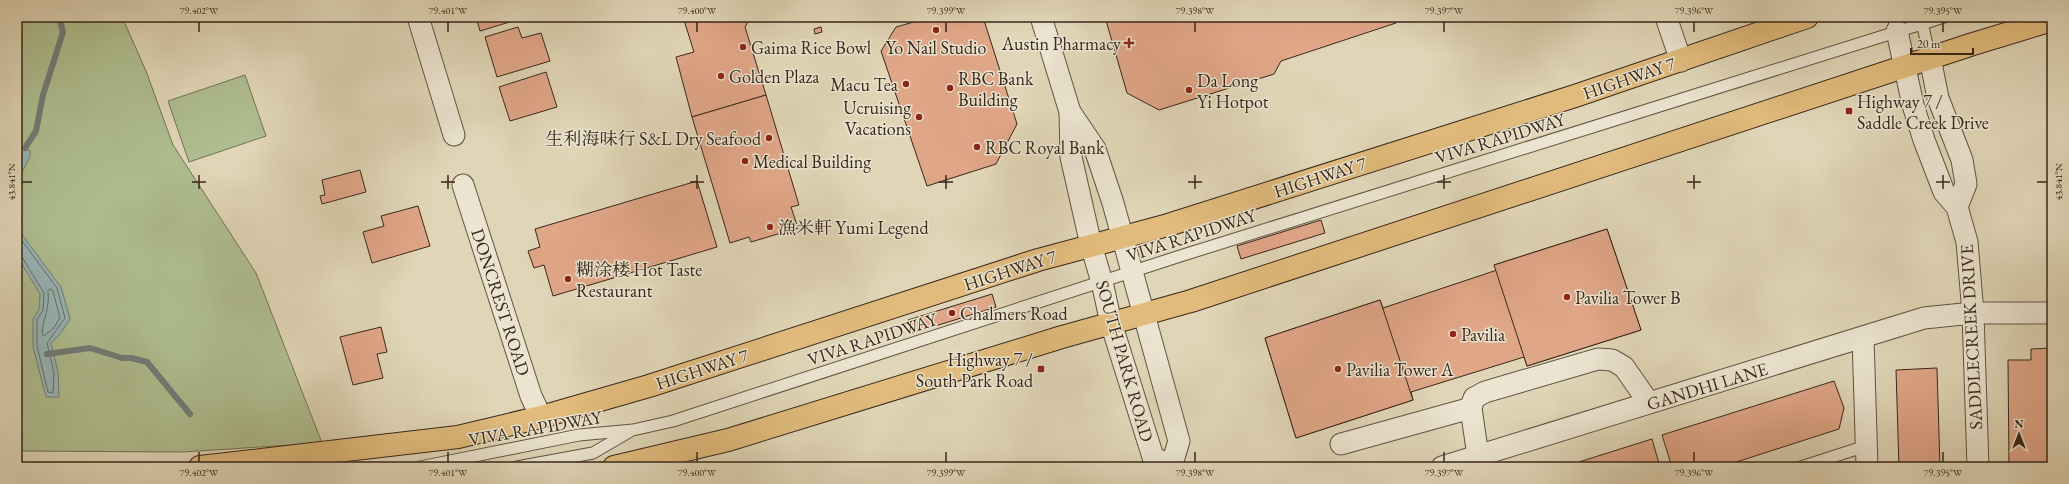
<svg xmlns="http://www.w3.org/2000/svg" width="2069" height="484" font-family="'EB Garamond','Noto Serif SC',serif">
<rect width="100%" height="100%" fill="#e0d6b7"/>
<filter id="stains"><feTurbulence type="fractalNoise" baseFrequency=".005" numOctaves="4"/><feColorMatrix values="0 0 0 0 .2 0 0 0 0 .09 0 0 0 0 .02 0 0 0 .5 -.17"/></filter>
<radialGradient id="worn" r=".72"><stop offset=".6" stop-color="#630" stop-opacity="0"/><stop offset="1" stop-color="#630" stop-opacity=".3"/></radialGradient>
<g fill="#afbe90" stroke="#737255">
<path d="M17,17H122L146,71L173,145L256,273L322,443L183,452L17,451Z"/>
<path d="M245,75L266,136L189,162L168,101Z"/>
</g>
<g fill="#97b7b8" stroke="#717d79">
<path d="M18,145L30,151V156L17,182Z"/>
<path d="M17,219L23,236L61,287L70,319L60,334L51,343L58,372L59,397H46L33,347V319L39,309L40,294L17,256Z"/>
</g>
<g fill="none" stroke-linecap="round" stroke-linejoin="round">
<g stroke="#676f69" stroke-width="1">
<path d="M17,231L20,238L57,288L65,318L47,343L54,373L53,393L48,392L37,346V320L43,310L44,293L22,257L17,255"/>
<path d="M50,289L53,291L60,318L53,329L44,336L42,334C43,317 50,310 48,291Z"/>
</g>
<g stroke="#717d79" stroke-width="6">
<path d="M25,148L36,131L43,95L63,32L59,17"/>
<path d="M47,354L90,348L122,358H131L147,362L190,414"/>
</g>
</g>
<g fill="#e0a688" stroke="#37271a">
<path d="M476,17H526L480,31Z"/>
<path d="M683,17H751L745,27L766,95L692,117L676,57L694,52Z"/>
<path d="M931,17H983L1017,124L996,164L927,186L881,51L896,27Z"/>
<path d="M1105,17H1394L1396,23L1281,61L1274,74L1159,110L1127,93Z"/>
<path d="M518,27L522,38L541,33L550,61L497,77L485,37Z"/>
<path d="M821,27L822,32L815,34L814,29Z"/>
<path d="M546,72L557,107L510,121L499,87Z"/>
<path d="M766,95L799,205L791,207L798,228L751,242L749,237L730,243L692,117Z"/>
<path d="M360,170L366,192L322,204L320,196L325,195L322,180Z"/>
<path d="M697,181L717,247L553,296L544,265L534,268L528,251L540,247L535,229Z"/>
<path d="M418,206L430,246L372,263L363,232L384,226L381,216Z"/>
<path d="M1321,220L1325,233L1241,259L1237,246Z"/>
<path d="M1607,229L1641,330L1527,366L1524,357L1411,392L1413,400L1296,438L1265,338L1380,300L1383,308L1497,270L1494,265Z"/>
<path d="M1607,229L1641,330L1527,366L1494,265Z"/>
<path d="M992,294L996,307L913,333L908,320Z"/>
<path d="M1380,300L1413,400L1296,438L1265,338Z"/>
<path d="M381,327L387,352L377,354L383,378L353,385L340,337Z"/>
<path d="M2052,348V467H2009L2008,360H2031V349Z"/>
<path d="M1937,368L1940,467H1899L1896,370Z"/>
<path d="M1834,381L1844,408L1839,429L1721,467H1672L1662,435Z"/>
<path d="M1652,439L1660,467H1563Z"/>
</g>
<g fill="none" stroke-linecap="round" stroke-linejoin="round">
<g stroke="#615341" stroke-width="13">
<g id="service">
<path d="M1893,17L1897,31"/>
<path d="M1921,18L1930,58"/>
<path d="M420,467L579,435L633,430L673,421L1177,257L1944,17"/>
<path d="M517,467L593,453L629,432"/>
<path d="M1801,467L1866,446"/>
</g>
</g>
<g stroke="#615341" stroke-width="23">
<g id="minor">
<path d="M418,17L454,135"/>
<path d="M1041,17L1070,112L1071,157L1091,245L1102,282L1111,323L1153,457L1170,466"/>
<path d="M1666,17L1681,61"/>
<path d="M1897,31L1913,105L1924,140L1944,192L1957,207L1967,242L1973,313L1978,467"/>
<path d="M1930,58L1938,98L1962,160L1966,184L1957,207"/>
<path d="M1070,112L1095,149L1113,203L1179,441L1171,467"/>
<path d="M463,185L531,396L541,417"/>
<path d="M1863,337L1867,467"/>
<path d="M1341,444L1471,408"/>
<path d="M1478,456L1471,408L1474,398L1485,392L1598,359L1612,360L1624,367L1649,403"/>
<path d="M1442,467L1924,318L1973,313H2052"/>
</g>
</g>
<g stroke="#37271a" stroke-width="24">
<g id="primary">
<path d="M200,467L458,437L541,417L649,386L1038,260L1168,225L1575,96L1807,17"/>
<path d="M614,467L728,440L1062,337L1191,301L1973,44L2052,20"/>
</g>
</g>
<use href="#service" stroke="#ebe4d0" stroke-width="11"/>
<use href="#minor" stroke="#ebe4d0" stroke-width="21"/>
<use href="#primary" stroke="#e0bb7c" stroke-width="22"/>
</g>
<path fill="none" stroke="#37271a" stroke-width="1.5" d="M199,22V32M448,22V32M697,22V32M946,22V32M1195,22V32M1444,22V32M1694,22V32M1943,22V32M199,175V189M448,175V189M697,175V189M946,175V189M1195,175V189M1444,175V189M1694,175V189M1943,175V189M22,182H32M192,182H206M441,182H455M690,182H704M939,182H953M1188,182H1202M1437,182H1451M1687,182H1701M1936,182H1950M2037,182H2047M199,452V462M448,452V462M697,452V462M946,452V462M1195,452V462M1444,452V462M1694,452V462M1943,452V462"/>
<g fill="#8f2418" stroke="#ebe4d0" stroke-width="1.5">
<circle cx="936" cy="30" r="4"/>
<path d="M1127 37h4v4h4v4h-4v4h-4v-4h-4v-4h4z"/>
<circle cx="743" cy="47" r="4"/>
<circle cx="721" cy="76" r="4"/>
<circle cx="906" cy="84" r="4"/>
<circle cx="950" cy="88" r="4"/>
<circle cx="1189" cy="90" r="4"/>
<rect x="1845" y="107" width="8" height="8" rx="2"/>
<circle cx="919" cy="117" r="4"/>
<circle cx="769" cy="138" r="4"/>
<circle cx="977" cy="147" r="4"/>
<circle cx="745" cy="161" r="4"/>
<circle cx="770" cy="227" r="4"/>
<circle cx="568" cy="279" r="4"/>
<circle cx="1567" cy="297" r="4"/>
<circle cx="952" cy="313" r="4"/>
<circle cx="1453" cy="334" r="4"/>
<rect x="1037" y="365" width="8" height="8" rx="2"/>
<circle cx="1338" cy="369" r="4"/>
</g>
<g text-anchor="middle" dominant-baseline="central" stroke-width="3" stroke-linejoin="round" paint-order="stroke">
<g font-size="18" fill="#37271a" stroke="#ebe4d0" text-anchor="start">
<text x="1121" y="43" text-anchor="end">Austin Pharmacy</text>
<text x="751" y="47">Gaima Rice Bowl</text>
<text x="936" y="47" text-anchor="middle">Yo Nail Studio</text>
<text x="729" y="76">Golden Plaza</text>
<text x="958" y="78">RBC Bank<tspan x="958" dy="21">Building</tspan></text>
<text x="1197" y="80">Da Long<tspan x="1197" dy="21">Yi Hotpot</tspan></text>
<text x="898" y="84" text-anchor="end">Macu Tea</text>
<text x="1857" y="101">Highway 7 /<tspan x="1857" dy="21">Saddle Creek Drive</tspan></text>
<text x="911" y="107" text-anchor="end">Ucruising<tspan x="911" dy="21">Vacations</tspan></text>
<text x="761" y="138" text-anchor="end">生利海味行 S&amp;L Dry Seafood</text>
<text x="985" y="147">RBC Royal Bank</text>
<text x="753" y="161">Medical Building</text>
<text x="778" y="227">漁米軒 Yumi Legend</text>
<text x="576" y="269">糊涂楼 Hot Taste<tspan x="576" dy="21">Restaurant</tspan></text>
<text x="1575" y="297">Pavilia Tower B</text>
<text x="960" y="313">Chalmers Road</text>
<text x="1461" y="334">Pavilia</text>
<text x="1033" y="359" text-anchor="end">Highway 7 /<tspan x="1033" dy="21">South Park Road</tspan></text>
<text x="1346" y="369">Pavilia Tower A</text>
</g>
<g font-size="18" fill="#37271a" stroke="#ebe4d0">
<text transform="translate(1629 78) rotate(-19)">HIGHWAY 7</text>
<text transform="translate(1500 138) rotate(-17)">VIVA RAPIDWAY</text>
<text transform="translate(1320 177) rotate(-18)">HIGHWAY 7</text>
<text transform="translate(1191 235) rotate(-18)">VIVA RAPIDWAY</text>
<text transform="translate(1010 270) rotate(-18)">HIGHWAY 7</text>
<text transform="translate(501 302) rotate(72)">DONCREST ROAD</text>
<text transform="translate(1971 337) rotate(-93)">SADDLECREEK DRIVE</text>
<text transform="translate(872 339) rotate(-18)">VIVA RAPIDWAY</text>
<text transform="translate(1125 361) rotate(74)">SOUTH PARK ROAD</text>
<text transform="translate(702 369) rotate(-18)">HIGHWAY 7</text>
<text transform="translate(1707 386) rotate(-17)">GANDHI LANE</text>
<text transform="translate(535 428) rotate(-10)">VIVA RAPIDWAY</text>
</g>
</g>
<rect width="2069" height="484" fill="none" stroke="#e0d6b7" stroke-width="44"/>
<g transform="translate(2019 434)" stroke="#ebe4d0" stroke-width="3" paint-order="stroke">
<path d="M0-3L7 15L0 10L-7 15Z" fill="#37271a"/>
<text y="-6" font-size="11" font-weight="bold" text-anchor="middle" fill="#37271a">N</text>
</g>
<path d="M1911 48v6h62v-6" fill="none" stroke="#37271a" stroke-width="2"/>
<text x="1917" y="48" font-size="12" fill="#37271a" stroke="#ebe4d0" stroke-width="3" paint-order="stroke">20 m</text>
<rect x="22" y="22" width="2025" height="440" fill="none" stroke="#37271a" stroke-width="1.5"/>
<g font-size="10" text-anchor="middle" fill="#37271a">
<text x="199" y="14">79.402°W</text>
<text x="448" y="14">79.401°W</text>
<text x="697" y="14">79.400°W</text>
<text x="946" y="14">79.399°W</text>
<text x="1195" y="14">79.398°W</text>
<text x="1444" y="14">79.397°W</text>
<text x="1694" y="14">79.396°W</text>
<text x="1943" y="14">79.395°W</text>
<text transform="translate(11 182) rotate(-90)" y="4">43.841°N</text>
<text transform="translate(2058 182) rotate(-90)" y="4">43.841°N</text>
<text x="199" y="476">79.402°W</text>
<text x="448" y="476">79.401°W</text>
<text x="697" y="476">79.400°W</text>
<text x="946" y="476">79.399°W</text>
<text x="1195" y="476">79.398°W</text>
<text x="1444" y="476">79.397°W</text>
<text x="1694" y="476">79.396°W</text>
<text x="1943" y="476">79.395°W</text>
</g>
<rect width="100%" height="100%" filter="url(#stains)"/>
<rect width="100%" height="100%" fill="url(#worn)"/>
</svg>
